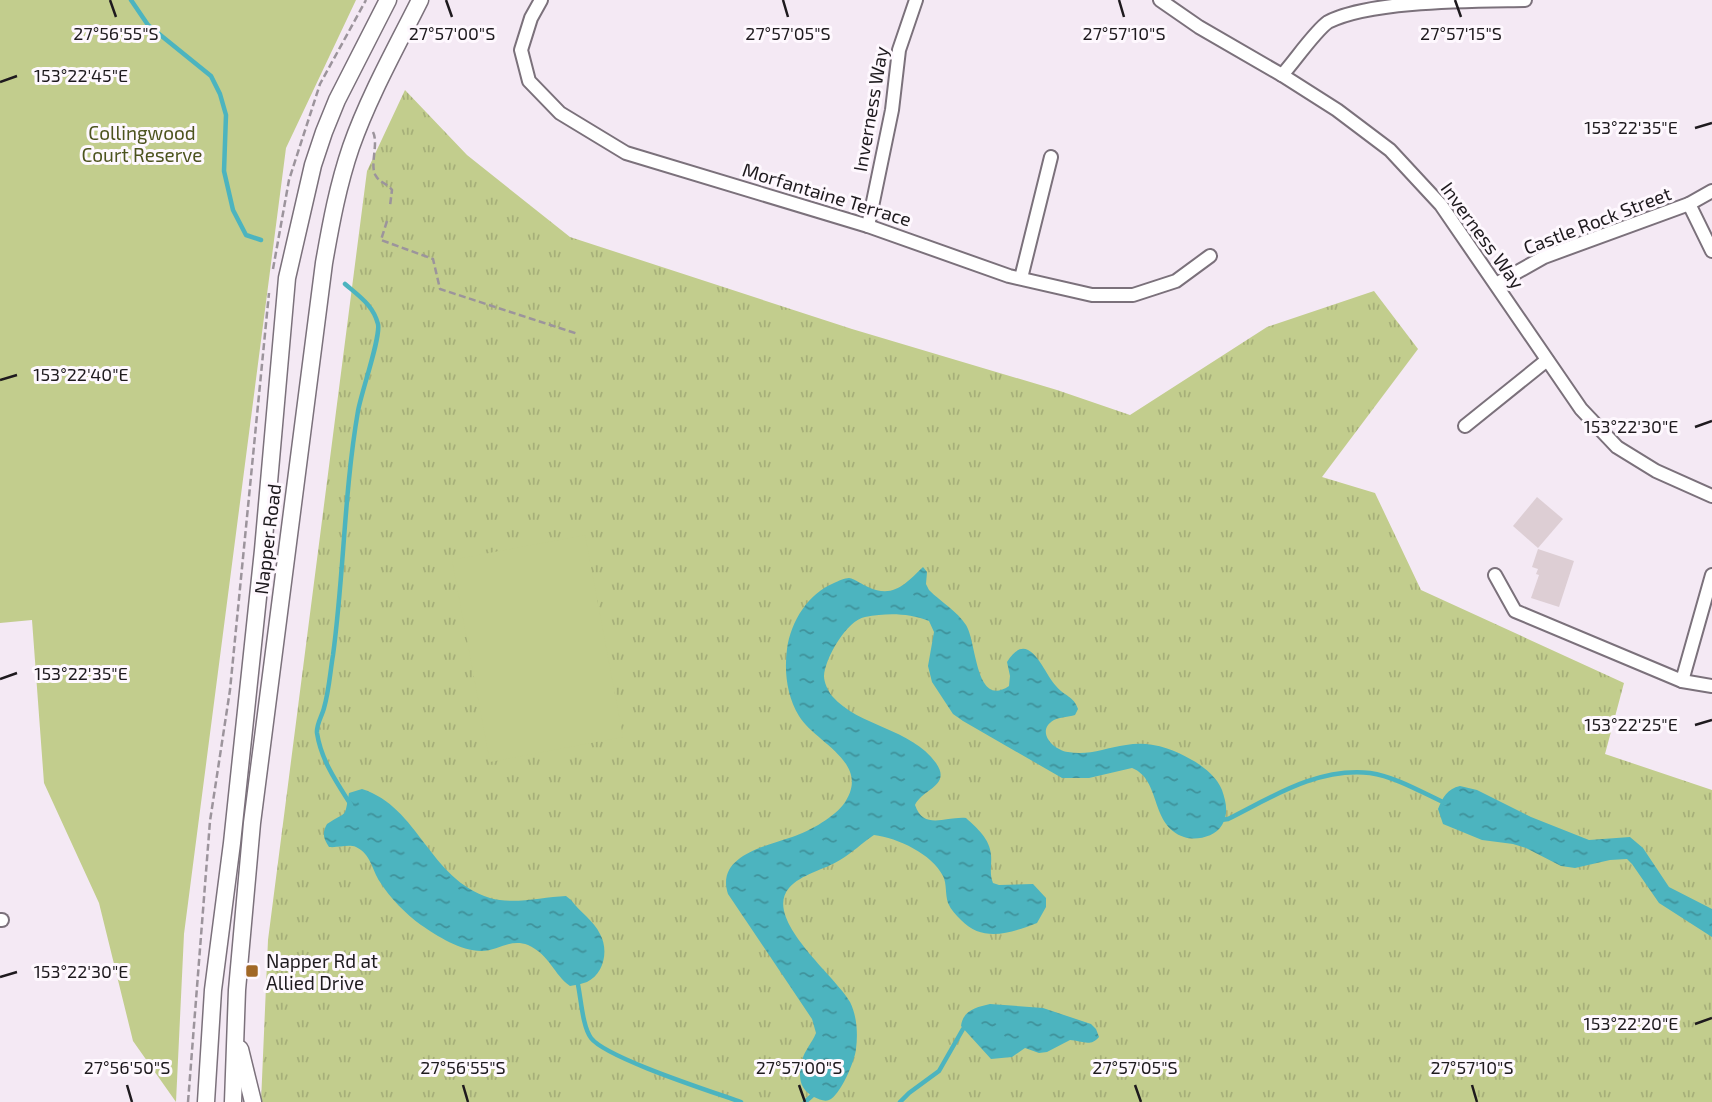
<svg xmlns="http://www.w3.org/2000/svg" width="1712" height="1102" font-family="'Exo 2',sans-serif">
<defs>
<pattern id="grass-tufts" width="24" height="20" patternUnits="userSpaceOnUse" patternTransform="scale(1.75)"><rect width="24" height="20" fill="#c2cd8d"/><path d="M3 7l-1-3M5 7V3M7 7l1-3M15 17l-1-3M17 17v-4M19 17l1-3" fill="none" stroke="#a6af79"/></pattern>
<pattern id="water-ripples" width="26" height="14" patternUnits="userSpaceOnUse" patternTransform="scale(1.75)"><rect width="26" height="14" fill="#4cb4bf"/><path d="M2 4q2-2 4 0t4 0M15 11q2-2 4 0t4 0" fill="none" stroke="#3f929b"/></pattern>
</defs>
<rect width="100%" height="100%" fill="#f4e9f4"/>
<path fill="url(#grass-tufts)" d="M405,90L467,155L570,237L852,329L1057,390L1130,415L1267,327L1374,291L1418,349L1322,477L1375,493L1421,590L1624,683L1605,754L1712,790V1102H261L268,940L367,171Z"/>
<g fill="#c2cd8d">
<path d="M0,0H356L286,148L184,934L176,1102L133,1041L99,903L44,783L32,620L0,623Z"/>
<path d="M585,535L623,737L490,762L452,560Z"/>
</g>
<g fill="url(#water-ripples)">
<path d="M923,567L927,572L926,584L929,590C941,602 957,611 966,625C977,642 975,709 1009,686L1010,676L1007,662C1029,626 1044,674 1056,686C1064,696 1074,696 1078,709L1075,715C1068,717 1060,717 1054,720C1035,731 1053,750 1068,752C1088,756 1105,748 1126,745C1150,741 1171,748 1192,760C1203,766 1217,777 1222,790C1226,802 1229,813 1222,825C1215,837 1196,841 1184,837C1149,825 1162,780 1132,768L1089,778H1062L963,721L953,714L932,682L928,666L934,632L929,621C907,613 888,613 865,617C847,620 825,658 824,676C824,682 828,691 832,696C859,727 911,728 936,763C952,786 922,789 915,805C924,831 946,816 966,818C977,828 990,839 991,855C992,865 989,873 993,883L999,885L1033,884L1046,898V907L1037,923C1011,933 983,943 961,920C956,915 951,910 948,903C945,894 947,884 943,876C932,854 898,838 874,835C862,843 852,853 840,860C824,870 801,874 789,888C762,919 837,977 850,1002C857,1016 858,1034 856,1049C855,1061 840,1096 829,1100C824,1102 819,1099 814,1097C799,1089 798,1077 802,1061C804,1051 812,1043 816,1033L812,1019L728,894C716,857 762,847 789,838C806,833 832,819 843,805C874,763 815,743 799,716C787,696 784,672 787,649C791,621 808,594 834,583C838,581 845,578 849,578C855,579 863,585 868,587C894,599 906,583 923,567Z"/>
<path d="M1460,786L1477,790L1531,817L1589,840L1630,837L1643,848L1669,887L1712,909V937L1659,903L1632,864L1627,859L1610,860L1575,868L1561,866L1526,848L1513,844L1482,840L1443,824L1438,809C1443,797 1447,789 1460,786Z"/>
<path d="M362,789C419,807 429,879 490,898C513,905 542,897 566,896L571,900C579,911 594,921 600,934C609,950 604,974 587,982C582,984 575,985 570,986C554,975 550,955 528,945C510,938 498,951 481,951C461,951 437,936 421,925C406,914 390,898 380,882C372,870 371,854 356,847C348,844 338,848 329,847C323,838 322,833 327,824C348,810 344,820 349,793Z"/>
<path d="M990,1004L1043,1008L1091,1024L1096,1029L1099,1037C1090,1048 1081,1040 1070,1040L1047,1052L1039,1053L1025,1048L1012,1057L991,1059L961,1026C963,1010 977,1007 990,1004Z"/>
</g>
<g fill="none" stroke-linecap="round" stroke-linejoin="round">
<g stroke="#4cb4bf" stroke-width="4.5">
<path d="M131,0L148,25L211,76L220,94L226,115L224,171L233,210L246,235L261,240"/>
<path d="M345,284C359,296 373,305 378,324C381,337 361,393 358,411C344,492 344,574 333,655C330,673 329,691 324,708C322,716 316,725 317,733C321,760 337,783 351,805"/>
<path d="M1221,820L1228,819C1272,797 1318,767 1370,773C1396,777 1421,792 1445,803"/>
<path d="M577,980C581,996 582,1026 591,1038C606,1058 713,1092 741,1102"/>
<path d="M805,1102L815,1093"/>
<path d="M900,1102L909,1093L939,1071L963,1029"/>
</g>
</g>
<g fill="#ddced4">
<path d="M1537,497L1563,519L1538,548L1513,526Z"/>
<path d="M1538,549L1574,561L1559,607L1531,598L1539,575L1536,574L1538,569L1532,567Z"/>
</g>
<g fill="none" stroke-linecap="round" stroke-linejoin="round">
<g stroke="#7b717b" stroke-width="16">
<g id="street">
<path d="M541,0L531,18L521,50L529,81L560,113L626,153L868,226L1009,276L1092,295H1133L1176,281L1210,256"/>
<path d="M1160,0L1199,27L1282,75L1337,110L1390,150L1441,205L1581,409L1617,447L1656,471L1712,496"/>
<path d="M1282,75C1294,62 1315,31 1328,22C1371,0 1473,1 1525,0"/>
<path d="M1689,204L1712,251"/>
<path d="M868,226L892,110L899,50L916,0"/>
<path d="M1021,278L1051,157"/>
<path d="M1496,284L1544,257L1689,204L1712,191"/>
<path d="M1465,426L1547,360"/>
<path d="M1495,575L1515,611L1682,681L1712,686"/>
<path d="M1682,681L1712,575"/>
<path d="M0,920H2"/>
</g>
</g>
<g stroke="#7b717b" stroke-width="19">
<g id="secondary">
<path d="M240,1049L253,1102"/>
<path d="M206,1102L213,990L232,843L263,550L287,278L313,165L324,132L337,100L388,0"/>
<path d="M233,1102L237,990L252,823L324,263C331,223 338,185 351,147C369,96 396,48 420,0"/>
</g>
</g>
<g stroke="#9c949c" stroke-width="2.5" stroke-dasharray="7 3.5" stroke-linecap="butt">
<path d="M373,132C379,144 369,166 376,176C379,182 388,184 392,190L390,206"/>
<path d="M387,221L381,240L433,259L440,289L578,334"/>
<path d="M273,269L289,180L320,84L366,0"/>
<path d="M188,1102L210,821L230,690L269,293"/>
</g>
<use href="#street" stroke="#fff" stroke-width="12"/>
<use href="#secondary" stroke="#fff" stroke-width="16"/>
</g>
<path fill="none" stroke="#1e1a1e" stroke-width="2.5" d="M110,0L116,17M446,0L452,17M783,0L788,17M1119,0L1124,17M1455,0L1461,17M0,82L17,76M1695,128L1712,123M0,380L17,375M1695,427L1712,421M0,679L17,673M1695,725L1712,720M0,977L17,972M1695,1024L1712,1018M127,1085L132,1102M463,1085L468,1102M799,1085L805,1102M1135,1085L1141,1102M1472,1085L1477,1102"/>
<rect fill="#a16826" stroke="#fef8fe" stroke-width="2.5" x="245" y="964" width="14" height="14" rx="3.5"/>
<g text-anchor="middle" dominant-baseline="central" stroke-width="6" stroke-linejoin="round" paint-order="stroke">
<g font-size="19" fill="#1e1a1e" stroke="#fef8fe">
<text transform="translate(870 109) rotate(-80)">Inverness Way</text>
<text transform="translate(827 194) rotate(17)">Morfantaine Terrace</text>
<text transform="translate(1597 220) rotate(-21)">Castle Rock Street</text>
<text transform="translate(1483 235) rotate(54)">Inverness Way</text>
<text transform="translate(267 539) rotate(-83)">Napper Road</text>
</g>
<g font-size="19" fill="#4c531e" stroke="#fef8fe">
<text x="142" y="132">Collingwood<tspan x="142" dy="22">Court Reserve</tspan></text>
</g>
<g font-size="19" fill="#1e1a1e" stroke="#fef8fe" text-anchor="start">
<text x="266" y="960">Napper Rd at<tspan x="266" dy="22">Allied Drive</tspan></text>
</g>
</g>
<g font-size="18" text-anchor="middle" fill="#1e1a1e" stroke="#fef8fe" stroke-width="6" stroke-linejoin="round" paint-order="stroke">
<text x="116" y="40">27°56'55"S</text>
<text x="452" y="40">27°57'00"S</text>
<text x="788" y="40">27°57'05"S</text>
<text x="1124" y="40">27°57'10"S</text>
<text x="1461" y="40">27°57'15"S</text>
<text x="81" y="82">153°22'45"E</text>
<text x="1631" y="134">153°22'35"E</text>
<text x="81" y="381">153°22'40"E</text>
<text x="1631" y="433">153°22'30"E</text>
<text x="81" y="680">153°22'35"E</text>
<text x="1631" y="731">153°22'25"E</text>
<text x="81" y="978">153°22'30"E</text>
<text x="1631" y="1030">153°22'20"E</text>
<text x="127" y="1074">27°56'50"S</text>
<text x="463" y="1074">27°56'55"S</text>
<text x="799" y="1074">27°57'00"S</text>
<text x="1135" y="1074">27°57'05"S</text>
<text x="1472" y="1074">27°57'10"S</text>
</g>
</svg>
